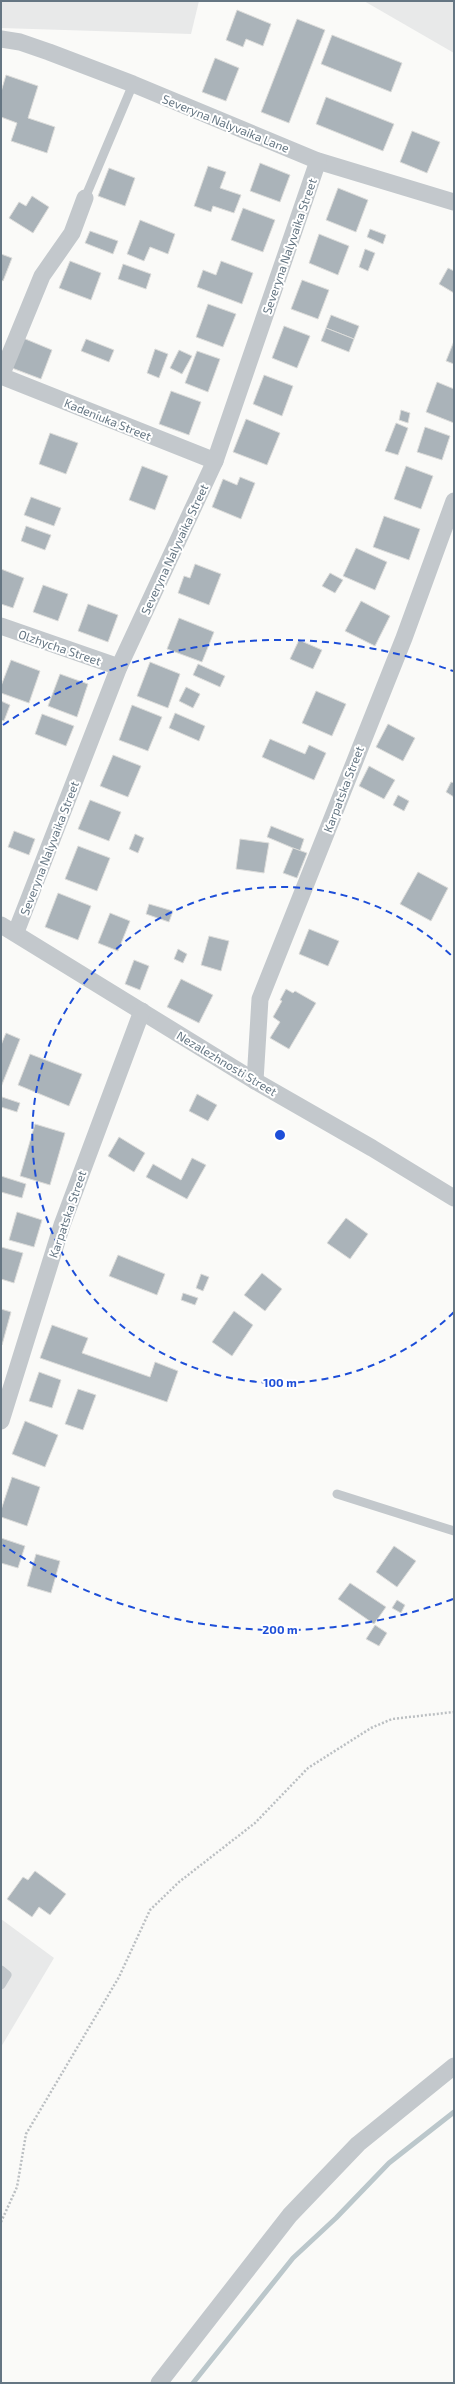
<svg xmlns="http://www.w3.org/2000/svg" width="455" height="2384" font-family="'Exo 2',sans-serif">
<rect width="100%" height="100%" fill="#fafaf8"/>
<g fill="#e8e9e9">
<path d="M1,1H199L191,34L1,28Z"/>
<path d="M364,1H454V53Z"/>
<path d="M1,1919L54,1958L1,2047Z"/>
</g>
<g fill="none" stroke-linecap="round" stroke-linejoin="round">
<path stroke="#bbc7cb" stroke-width="5" d="M193,2383L293,2258L336,2218L389,2163L454,2112"/>
</g>
<g fill="#aab3b9" stroke="#dcdcda">
<path d="M237,10L271,24L263,46L246,39L243,47L226,40Z"/>
<path d="M297,19L325,30L289,123L261,112Z"/>
<path d="M332,35L402,63L391,92L321,64Z"/>
<path d="M215,58L239,68L226,101L202,92Z"/>
<path d="M6,75L38,86L28,118L55,127L47,153L11,141L17,123L1,117V92Z"/>
<path d="M326,97L394,124L383,151L316,124Z"/>
<path d="M412,131L440,142L427,173L400,162Z"/>
<path d="M260,163L290,175L280,202L250,191Z"/>
<path d="M208,166L226,172L220,188L241,195L234,213L213,206L211,212L194,206Z"/>
<path d="M109,168L135,178L125,206L98,196Z"/>
<path d="M338,188L368,200L356,232L326,220Z"/>
<path d="M32,196L49,207L33,233L9,218L19,202L26,206Z"/>
<path d="M243,208L275,220L263,252L231,240Z"/>
<path d="M140,220L175,234L168,254L150,247L144,261L127,254Z"/>
<path d="M370,229L386,235L383,244L367,237Z"/>
<path d="M90,231L118,241L113,254L85,243Z"/>
<path d="M319,234L349,246L338,275L309,263Z"/>
<path d="M365,249L375,253L368,271L359,267Z"/>
<path d="M1,254L12,258L3,281L1,280Z"/>
<path d="M70,261L101,273L91,300L59,288Z"/>
<path d="M221,261L253,273L242,304L197,287L203,270L216,275Z"/>
<path d="M123,264L151,274L146,289L118,279Z"/>
<path d="M448,268L454,271V293L439,284Z"/>
<path d="M302,280L329,290L318,319L291,309Z"/>
<path d="M208,304L236,314L223,347L196,337Z"/>
<path d="M331,315L359,326L354,339L326,328Z"/>
<path d="M284,326L310,336L297,368L272,358Z"/>
<path d="M326,328L354,339L349,352L321,341Z"/>
<path d="M23,338L52,350L41,379L12,368Z"/>
<path d="M86,339L114,350L109,362L81,351Z"/>
<path d="M454,341V364L446,361Z"/>
<path d="M155,349L168,354L159,378L147,373Z"/>
<path d="M179,350L192,356L182,374L170,368Z"/>
<path d="M197,351L220,359L208,392L185,383Z"/>
<path d="M264,375L293,386L282,416L253,404Z"/>
<path d="M437,382L454,389V423L426,412Z"/>
<path d="M171,391L201,402L189,435L159,424Z"/>
<path d="M401,410L410,413L408,423L399,420Z"/>
<path d="M246,419L280,433L267,465L233,452Z"/>
<path d="M396,423L408,428L398,455L385,451Z"/>
<path d="M425,427L450,436L442,460L417,452Z"/>
<path d="M50,433L78,443L66,474L39,464Z"/>
<path d="M142,466L168,476L155,510L129,500Z"/>
<path d="M406,466L433,476L421,509L394,499Z"/>
<path d="M240,477L255,483L241,519L212,507L223,479L237,485Z"/>
<path d="M31,497L61,508L54,526L24,515Z"/>
<path d="M384,516L420,529L409,560L373,547Z"/>
<path d="M26,526L51,535L45,550L21,541Z"/>
<path d="M356,548L387,562L375,590L343,576Z"/>
<path d="M195,564L221,574L209,605L178,593L184,576L190,578Z"/>
<path d="M1,569L24,578L13,608L1,604Z"/>
<path d="M330,573L343,580L335,593L322,586Z"/>
<path d="M43,585L68,594L58,621L33,612Z"/>
<path d="M361,601L390,616L375,646L345,631Z"/>
<path d="M88,604L118,615L108,642L78,631Z"/>
<path d="M179,618L214,632L202,662L167,649Z"/>
<path d="M299,640L322,650L313,669L290,659Z"/>
<path d="M11,660L40,671L29,703L1,693V686Z"/>
<path d="M150,662L180,674L168,708L137,696Z"/>
<path d="M198,664L225,676L220,687L193,675Z"/>
<path d="M60,674L88,684L77,717L48,706Z"/>
<path d="M186,687L200,694L193,708L179,701Z"/>
<path d="M316,691L346,704L332,736L302,723Z"/>
<path d="M1,701L10,705L4,721L1,720Z"/>
<path d="M132,705L162,717L148,751L119,740Z"/>
<path d="M175,713L205,726L199,741L169,728Z"/>
<path d="M42,714L74,726L66,746L35,734Z"/>
<path d="M388,724L415,738L403,761L376,747Z"/>
<path d="M270,739L305,754L309,745L326,753L314,780L262,757Z"/>
<path d="M113,755L141,766L128,797L100,786Z"/>
<path d="M369,766L395,780L384,799L359,786Z"/>
<path d="M451,782L454,783V797L446,792Z"/>
<path d="M398,795L409,801L404,811L393,805Z"/>
<path d="M90,800L121,812L109,841L78,829Z"/>
<path d="M271,826L304,839L300,851L267,837Z"/>
<path d="M14,831L35,839L29,855L8,847Z"/>
<path d="M135,834L144,838L138,853L129,849Z"/>
<path d="M240,839L269,843L264,873L236,869Z"/>
<path d="M78,846L110,858L97,891L65,879Z"/>
<path d="M293,848L307,853L297,878L283,873Z"/>
<path d="M418,872L448,888L431,921L400,904Z"/>
<path d="M58,893L91,906L78,940L45,927Z"/>
<path d="M149,904L173,911L169,922L146,914Z"/>
<path d="M110,913L130,921L118,951L98,943Z"/>
<path d="M309,929L339,941L328,966L299,954Z"/>
<path d="M209,936L229,941L221,971L201,965Z"/>
<path d="M178,949L187,954L183,963L174,959Z"/>
<path d="M134,960L149,966L140,990L125,984Z"/>
<path d="M181,979L213,995L199,1023L167,1007Z"/>
<path d="M286,989L293,993L295,991L316,1003L289,1049L270,1038L280,1022L273,1017L282,1001L280,1000Z"/>
<path d="M6,1033L20,1039L1,1087V1045Z"/>
<path d="M30,1054L82,1074L69,1106L18,1085Z"/>
<path d="M197,1094L217,1105L208,1121L189,1111Z"/>
<path d="M2,1097L20,1103L17,1112L1,1107Z"/>
<path d="M35,1124L65,1133L50,1185L20,1176Z"/>
<path d="M119,1137L145,1153L134,1172L108,1156Z"/>
<path d="M192,1158L206,1165L187,1199L146,1177L153,1164L181,1180Z"/>
<path d="M1,1176L26,1184L22,1198L1,1192Z"/>
<path d="M17,1212L42,1220L34,1247L9,1240Z"/>
<path d="M346,1218L368,1234L350,1259L327,1243Z"/>
<path d="M1,1247L23,1253L14,1283L1,1279Z"/>
<path d="M118,1255L165,1274L157,1295L109,1276Z"/>
<path d="M262,1273L282,1289L265,1311L244,1295Z"/>
<path d="M201,1274L209,1277L203,1291L196,1288Z"/>
<path d="M183,1293L198,1298L195,1305L181,1300Z"/>
<path d="M1,1309L11,1312L2,1345H1Z"/>
<path d="M234,1311L253,1325L232,1356L212,1342Z"/>
<path d="M52,1325L88,1338L82,1353L150,1377L155,1362L178,1371L167,1402L40,1358Z"/>
<path d="M39,1372L61,1380L52,1408L29,1401Z"/>
<path d="M78,1389L96,1395L83,1430L65,1424Z"/>
<path d="M25,1421L58,1435L45,1467L12,1454Z"/>
<path d="M12,1477L40,1487L27,1526L1,1517V1510Z"/>
<path d="M1,1538L25,1546L18,1568L1,1563Z"/>
<path d="M394,1546L416,1561L397,1587L376,1572Z"/>
<path d="M36,1554L60,1561L51,1593L27,1586Z"/>
<path d="M350,1583L386,1607L374,1624L338,1599Z"/>
<path d="M397,1600L405,1605L401,1613L392,1608Z"/>
<path d="M375,1625L387,1633L379,1646L366,1639Z"/>
<path d="M35,1871L66,1894L50,1915L39,1907L32,1917L7,1899L23,1877L28,1880Z"/>
</g>
<g fill="none" stroke-linecap="round" stroke-linejoin="round">
<path stroke="#bbbfc2" stroke-width="2.5" stroke-dasharray="2 2" stroke-linecap="butt" d="M1,2222L17,2187L26,2134L119,1977L150,1910L179,1882L255,1823L308,1768L371,1728L392,1719L454,1712"/>
<g stroke="#c3c8cc" stroke-width="9">
<path d="M85,198L133,84"/>
<path d="M337,1494L454,1531"/>
<path d="M1,1970L7,1975L1,1985"/>
</g>
<g stroke="#c3c8cc" stroke-width="17">
<path d="M1,39L20,42L49,52L133,84L318,161L454,202"/>
<path d="M1,376L215,461"/>
<path d="M1,376L42,276L72,233L85,198"/>
<path d="M1,626L119,667"/>
<path d="M1,925L255,1081L372,1148L454,1198"/>
<path d="M16,932L119,667L215,461L318,161"/>
<path d="M255,1081L260,999L404,638L454,501"/>
<path d="M1,1421L62,1225L142,1011"/>
<path d="M159,2383L290,2215L358,2144L454,2066"/>
</g>
</g>
<g fill="none" stroke="#1d4ed8" stroke-width="2" stroke-dasharray="7 5">
<path d="M454 1312A248 248 0 1 1 454 958"/>
<path d="M453 1599A495 495 0 0 1 3 1545M3 725A495 495 0 0 1 453 671"/>
</g>
<g text-anchor="middle" dominant-baseline="central" stroke-width="4" stroke-linejoin="round" paint-order="stroke">
<g font-size="12" fill="#657683" stroke="#fff">
<text transform="translate(226 123) rotate(22)">Severyna Nalyvaika Lane</text>
<text transform="translate(289 246) rotate(-71)">Severyna Nalyvaika Street</text>
<text transform="translate(108 419) rotate(22)">Kadeniuka Street</text>
<text transform="translate(174 549) rotate(-65)">Severyna Nalyvaika Street</text>
<text transform="translate(60 647) rotate(19)">Olzhycha Street</text>
<text transform="translate(343 789) rotate(-69)">Karpatska Street</text>
<text transform="translate(49 848) rotate(-69)">Severyna Nalyvaika Street</text>
<text transform="translate(227 1063) rotate(31)">Nezalezhnosti Street</text>
<text transform="translate(67 1214) rotate(-71)">Karpatska Street</text>
</g>
</g>
<circle cx="280" cy="1135" r="6" fill="#1d4ed8" stroke="#fff" stroke-width="2"/>
<g font-size="12" text-anchor="middle" font-weight="bold" fill="#1d4ed8" stroke="#fff" stroke-width="4" stroke-linejoin="round" paint-order="stroke">
<text x="280" y="1387">100 m</text>
<text x="280" y="1634">200 m</text>
</g>
<rect width="455" height="2384" fill="none" stroke="#657683" stroke-width="4"/>
</svg>
